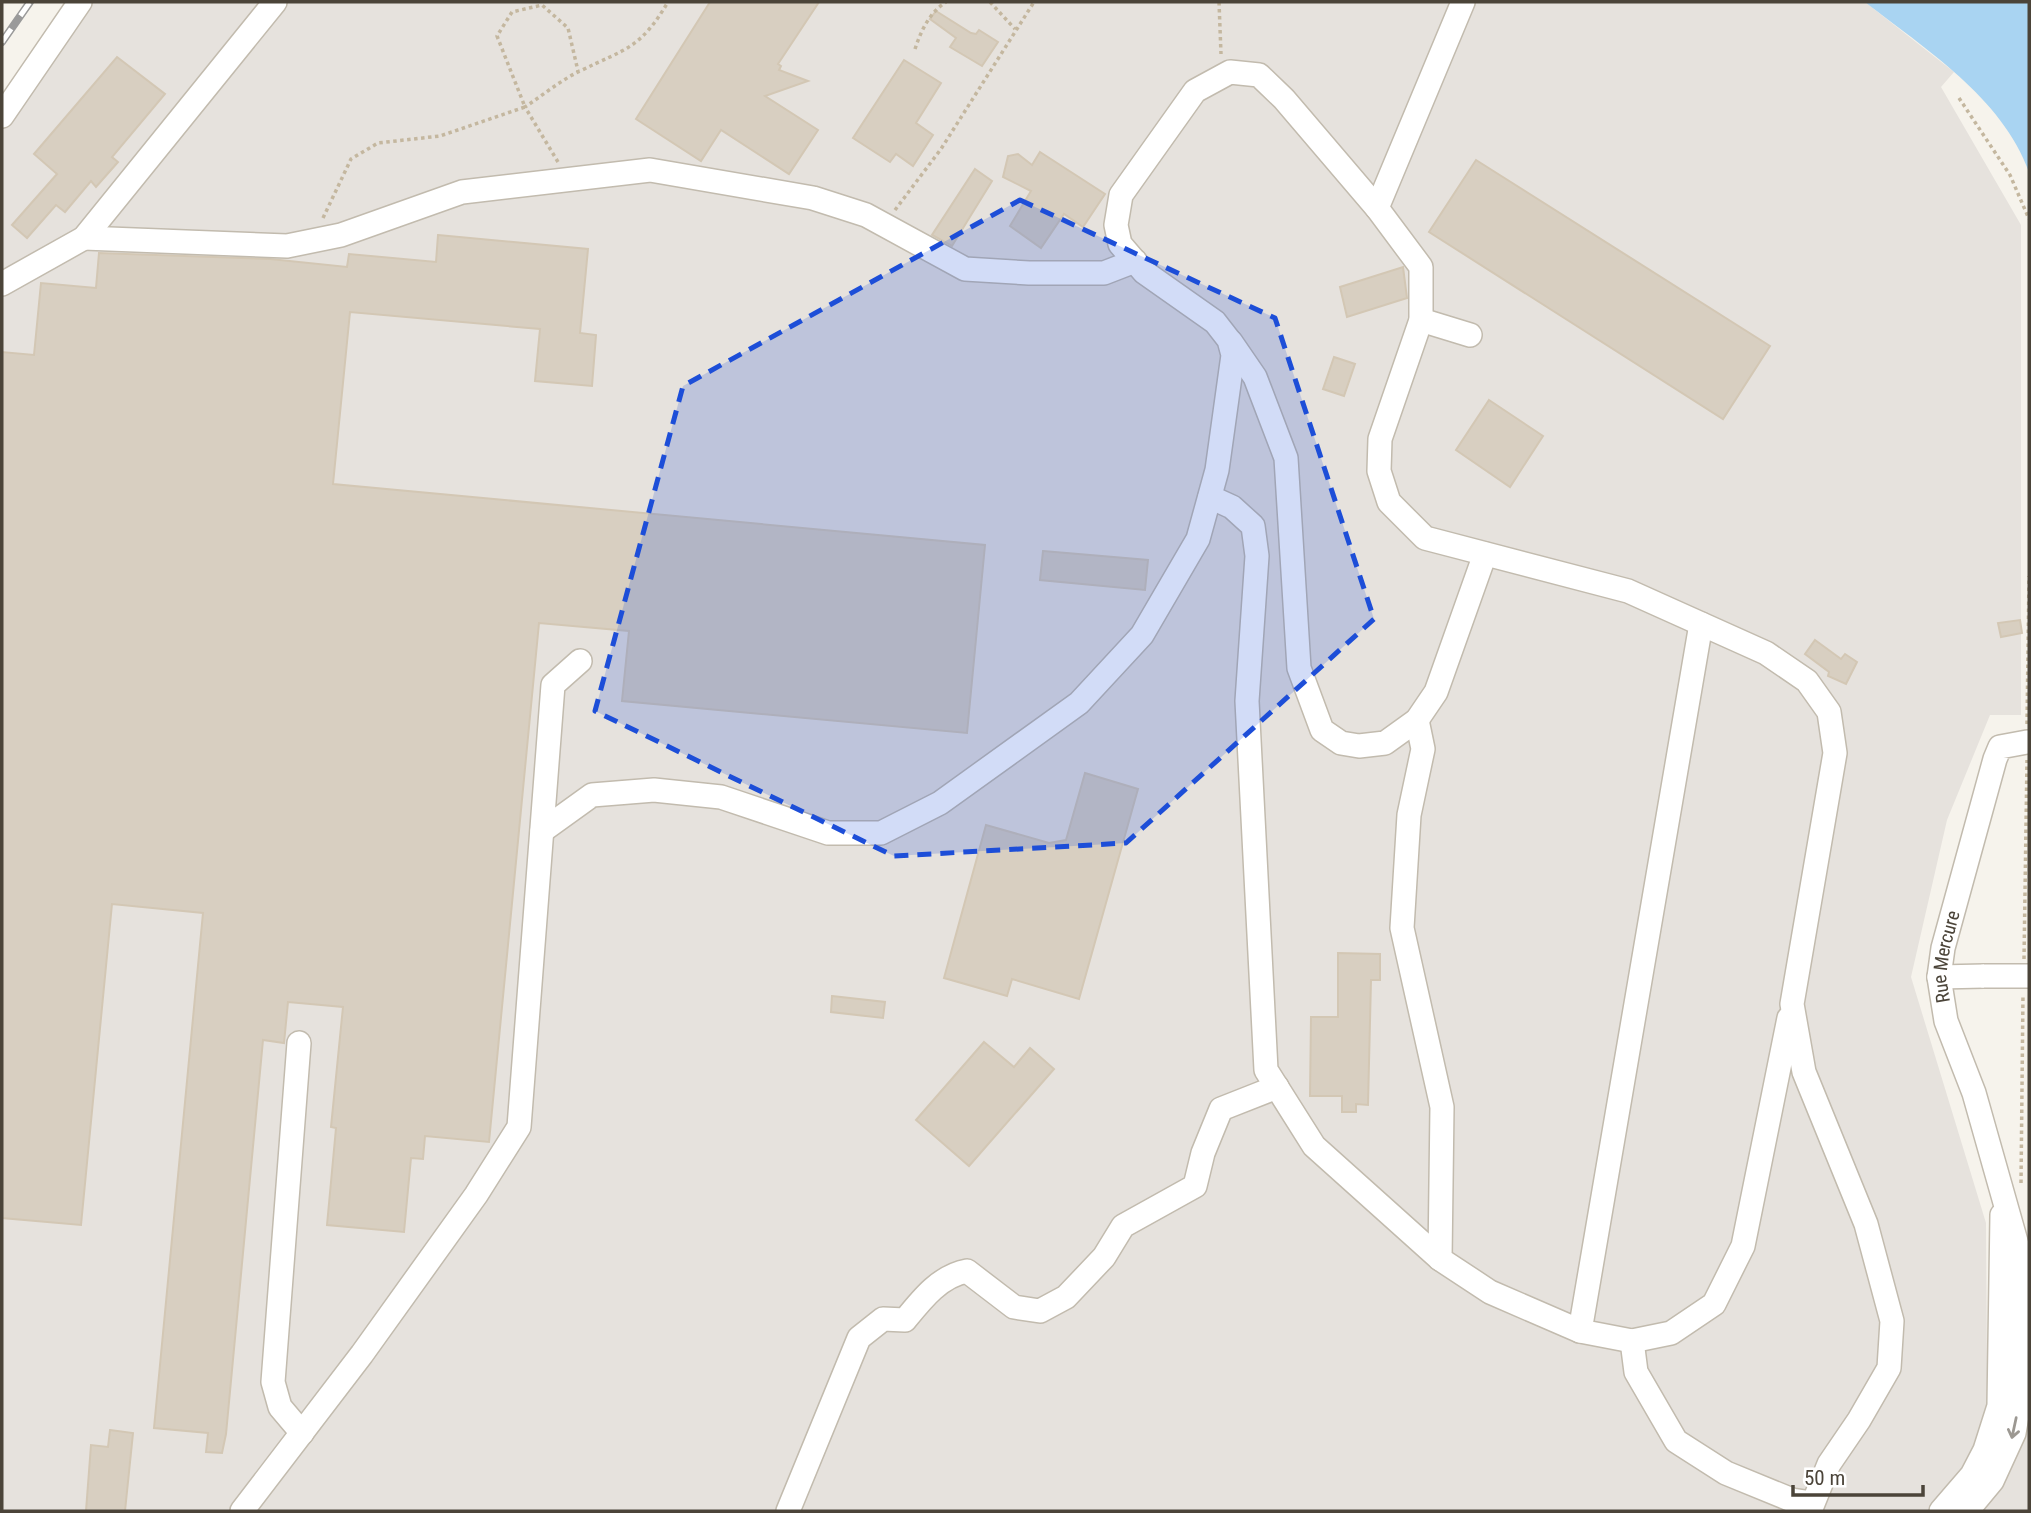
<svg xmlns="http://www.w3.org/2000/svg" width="2031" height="1513" font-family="'Roboto Condensed',sans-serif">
<rect width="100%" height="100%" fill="#f6f3ec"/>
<path fill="#e6e2dd" d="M70,2H1865L1954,72L1941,87L2021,225V715H1990L1947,820L1911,977L1986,1223L1987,1367L2029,1354V1511H2V98Z"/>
<path fill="#a9d4f2" d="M1865,2H2029V172C2002,97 1925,49 1865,2Z"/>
<g fill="#d8cfc1" stroke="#d3c7b4" stroke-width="2">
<path d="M710,2H819L778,64L781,66L779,70L808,81L765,96L818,130L789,174L721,130L701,161L636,119Z"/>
<path d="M936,11L971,33L976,34L979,30L998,42L982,66L950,47L956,38L930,19Z"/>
<path d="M117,57L165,94L112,157L118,162L96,187L91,181L65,212L56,205L27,238L12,225L57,174L34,154Z"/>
<path d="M904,60L941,83L916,123L933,135L913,166L896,154L890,162L853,138Z"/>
<path d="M1040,152L1105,194L1083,227L1064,214L1041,248L1010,226L1031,191L1003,177L1008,156L1018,154L1032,165Z"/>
<path d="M1476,160L1770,346L1723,419L1429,232Z"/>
<path d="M975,169L992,181L952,246L932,235Z"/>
<path d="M438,235L588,249L580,333L596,335L592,386L535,381L540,329L350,312L333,484L985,545L967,733L622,701L629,631L539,623L489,1142L425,1136L423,1159L411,1158L404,1232L327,1225L336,1128L331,1127L343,1007L288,1002L284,1043L263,1040L226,1434L222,1453L206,1452L208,1433L154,1428L203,913L112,904L81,1225L2,1218V352L34,355L41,283L96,288L99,253L270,259L347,267L349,254L436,262Z"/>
<path d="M1403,267L1407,298L1347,317L1340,287Z"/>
<path d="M1334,357L1355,364L1344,396L1323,389Z"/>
<path d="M1489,400L1543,436L1510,487L1456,450Z"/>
<path d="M1043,551L1148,560L1145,590L1040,580Z"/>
<path d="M2020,620L2022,633L2001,637L1998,623Z"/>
<path d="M1815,640L1841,659L1845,654L1857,662L1846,684L1828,676L1829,672L1805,654Z"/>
<path d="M1085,773L1138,789L1079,999L1012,979L1007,996L944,978L986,825L1049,843L1066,840Z"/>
<path d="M1338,953L1380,954V980H1371L1368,1105L1356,1104V1112H1342V1096H1310L1311,1017H1338Z"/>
<path d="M832,996L885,1002L883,1018L831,1012Z"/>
<path d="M984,1042L1014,1067L1030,1048L1054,1069L969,1166L916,1120Z"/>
<path d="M110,1430L133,1433L125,1511H86L91,1445L108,1447Z"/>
</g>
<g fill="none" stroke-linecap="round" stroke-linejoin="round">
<g stroke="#c2bbae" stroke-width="26">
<g id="minor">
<path d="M1463,2L1377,208L1421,267V320L1380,439L1379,471L1389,502L1425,538L1628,591L1766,653L1807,681L1829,712L1835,753L1792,1004L1804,1072L1866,1224L1892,1321L1889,1368L1859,1420L1829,1464L1810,1511"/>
<path d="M2,116L80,2"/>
<path d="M84,238L287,246L341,235L462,192L650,170L813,198L866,215L965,269L1029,273H1104L1135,261"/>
<path d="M2,284L84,238L275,2"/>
<path d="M1421,320L1470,335"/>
<path d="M1231,342L1255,377L1286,458L1299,668L1322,730L1341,743L1359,746L1385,743L1417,720L1436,692L1485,554"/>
<path d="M1210,497L1232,507L1253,526L1257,556L1247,701L1266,1070L1314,1146L1440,1259"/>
<path d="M1701,624L1580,1331L1632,1341L1671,1333L1714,1304L1743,1246L1789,1018"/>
<path d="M1417,720L1423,749L1409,815L1402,928L1442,1107L1440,1259L1490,1292L1580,1331"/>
<path d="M542,831L592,795L654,790L721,797L828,833H881L940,803L1079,703L1142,635L1198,539L1217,470L1233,355L1229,340L1215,322L1144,272L1120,244L1116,225L1121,195L1195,91L1230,72L1259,75L1284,99L1377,208"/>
<path d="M1939,977L1984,976"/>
<path d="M299,1043L273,1382L280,1407L302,1433"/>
<path d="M1632,1341L1636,1372L1676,1441L1726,1473L1792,1500L1812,1503"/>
<path d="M242,1511L362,1354L476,1195L519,1127L553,685L580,661"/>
<path d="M788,1511L859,1338L883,1319L905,1320C922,1299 940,1276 967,1271L1014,1307L1040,1311L1066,1297L1104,1257L1123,1226L1195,1186L1203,1153L1221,1109L1277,1087"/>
<path d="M1941,1511L1972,1475L1985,1450L1999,1406L2002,1215"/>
<path id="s1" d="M1967,1511L1992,1481L2014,1433L2018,1410L2020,1273L2017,1245L1974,1093L1946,1021L1939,977L1943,948L1995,759L2000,747L2027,742"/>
</g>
</g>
<g stroke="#c4b79f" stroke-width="3.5" stroke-dasharray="3.5 3.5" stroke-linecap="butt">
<path d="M990,2L1015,29"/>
<path d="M1219,2L1221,54"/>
<path d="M915,49C921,31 929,13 946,2"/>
<path d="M1959,98L2010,175L2029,219"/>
<path d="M558,162L525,107C543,95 561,80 580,71C627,48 640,49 668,2"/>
<path d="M895,210L941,149L1034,2"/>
<path d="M323,218L351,159L378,143L440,136L525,107L497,36L512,12L542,5L568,28L578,71"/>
<path d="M2027,724L2029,576"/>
<path d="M2024,959L2027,760"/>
<path d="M2021,1183L2023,994"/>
</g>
<use href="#minor" stroke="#fff" stroke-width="23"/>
<g stroke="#9a9a9a" stroke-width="8">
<path id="rail" d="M2,42L30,2"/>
</g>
<use href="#rail" stroke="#fff" stroke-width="5" stroke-dasharray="16" stroke-linecap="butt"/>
<g stroke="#c2bbae" stroke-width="26" stroke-linecap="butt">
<path id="minor-bridge" d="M1984,976H2029"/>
</g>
<use href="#minor-bridge" stroke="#fff" stroke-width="23"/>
</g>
<defs><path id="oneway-shaft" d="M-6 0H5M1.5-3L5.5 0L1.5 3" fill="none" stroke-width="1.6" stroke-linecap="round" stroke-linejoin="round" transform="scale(1.75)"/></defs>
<use stroke="#9c9892" href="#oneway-shaft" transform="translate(2014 1428) rotate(102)"/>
<path fill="#1d4ed8" fill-opacity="0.2" stroke="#1d4ed8" stroke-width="5" stroke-dasharray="14 9" stroke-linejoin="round" d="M1020,200L1275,318L1374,619L1126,843L894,856L595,711L683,386Z"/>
<g text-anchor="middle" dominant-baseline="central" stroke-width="7" stroke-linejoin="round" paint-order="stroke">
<g font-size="19" fill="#4b4439" stroke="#fff">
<text stroke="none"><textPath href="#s1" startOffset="581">Rue Mercure</textPath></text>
</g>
</g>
<rect width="2031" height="1513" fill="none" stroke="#4b4439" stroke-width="7"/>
<path d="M1793 1485v10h130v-10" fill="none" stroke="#4b4439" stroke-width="3.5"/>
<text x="1804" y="1485" font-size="21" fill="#4b4439" stroke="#ffffff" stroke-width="5" paint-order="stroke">50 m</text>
</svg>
